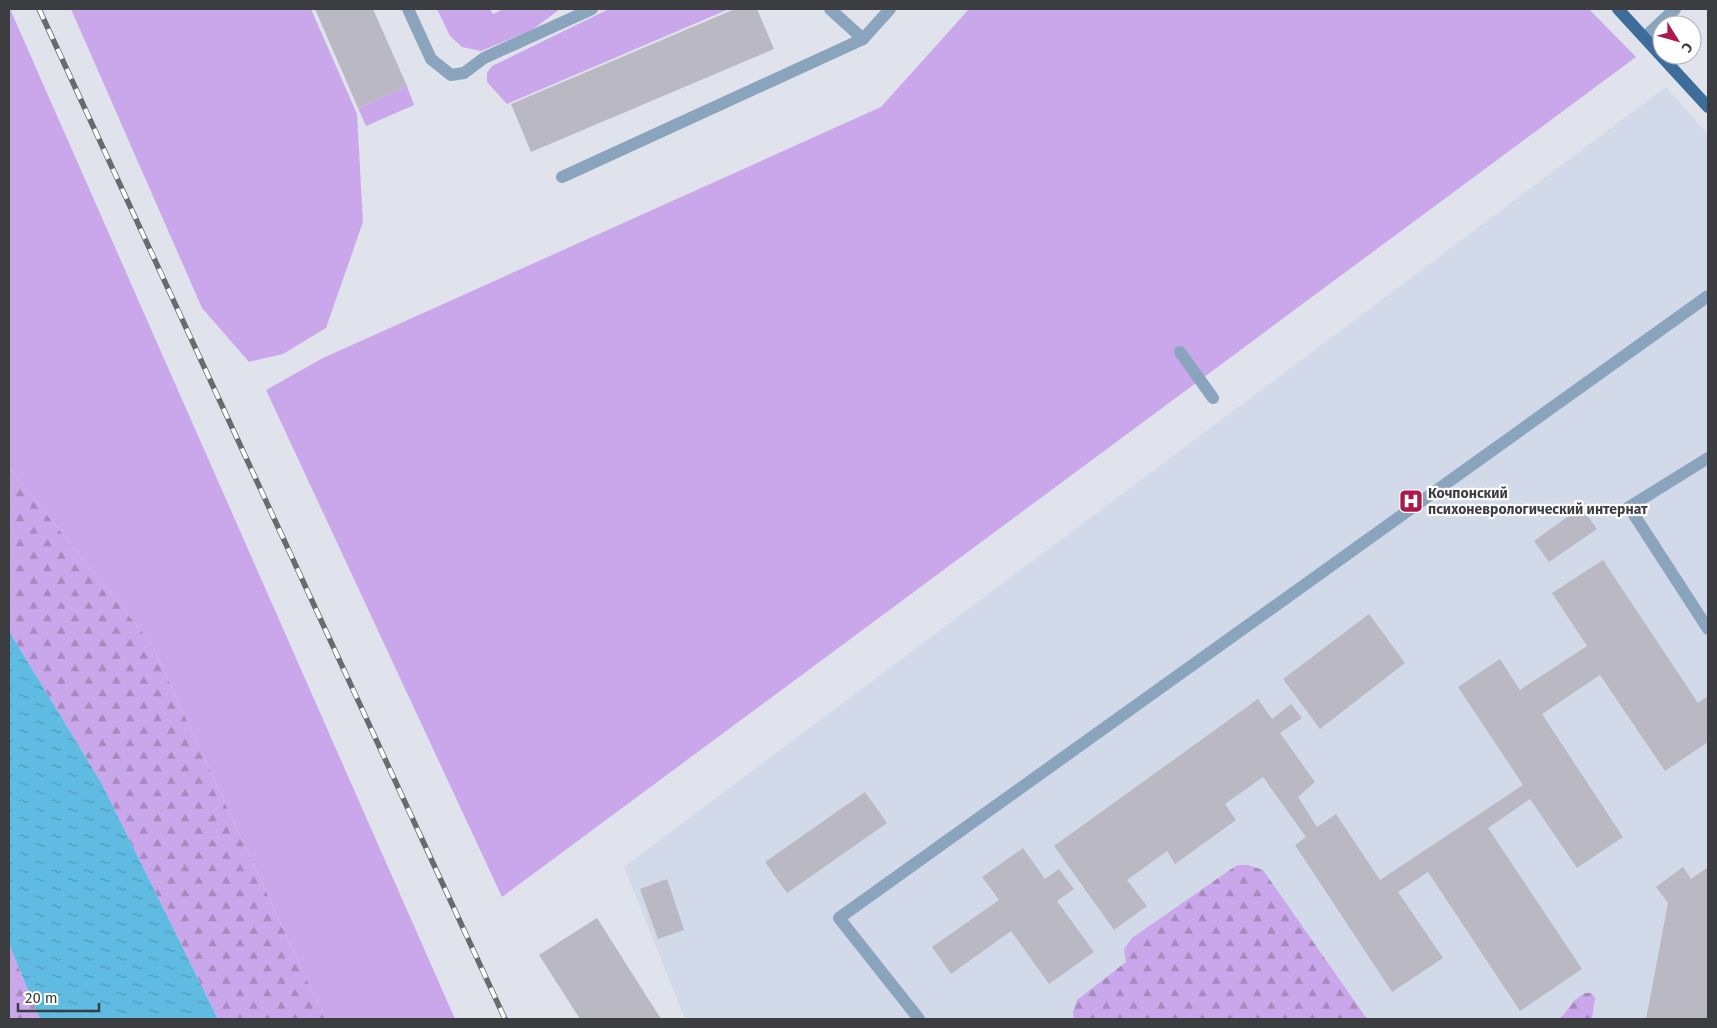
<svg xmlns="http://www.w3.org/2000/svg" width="1717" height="1028" font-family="'Fira Sans',sans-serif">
<defs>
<pattern id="forest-firs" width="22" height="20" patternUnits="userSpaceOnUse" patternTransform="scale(1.25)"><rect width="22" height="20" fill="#caa7ea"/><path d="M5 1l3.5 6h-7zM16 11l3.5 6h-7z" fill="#a589bf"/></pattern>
<pattern id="water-ripples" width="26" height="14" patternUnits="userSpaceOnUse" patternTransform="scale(1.25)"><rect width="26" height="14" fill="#5fbbe1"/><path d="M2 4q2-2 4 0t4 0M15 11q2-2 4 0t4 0" fill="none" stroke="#5099b8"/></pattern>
</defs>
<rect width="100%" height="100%" fill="#e0e3ec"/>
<path fill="#d2d9e9" d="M1666,87L1708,135V1019H685L624,867Z"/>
<g fill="#caa7ea">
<path d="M9,9H10L455,1019H325L151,643L9,468Z"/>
<path d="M71,9H311L357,114L363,222L326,328L283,354L249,362L202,308Z"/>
<path d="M437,9H490L493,14L504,9H560L532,30L481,51L462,47L450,36Z"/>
<path d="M609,9H729L507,104L487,82V73L492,66Z"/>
<path d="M969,9H1589L1636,57L502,897L266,390L323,358L881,107Z"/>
<path d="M407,86L414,105L366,126L358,108Z"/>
</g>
<g fill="url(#forest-firs)">
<path d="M9,468L151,643L325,1019H218L102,784L9,631Z"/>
<path d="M1237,865H1248L1263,870L1367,1019H1074L1073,1012L1077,1000L1126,962L1124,949L1132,938Z"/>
<path d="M9,944L40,1019H9Z"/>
<path d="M1585,993H1591L1595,998L1592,1019H1560L1575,1000Z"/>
</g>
<path fill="url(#water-ripples)" d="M9,631L102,784L218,1019H40L9,944Z"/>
<g fill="#bab9c3">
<path d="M315,9H373L407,86L358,108Z"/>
<path d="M735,9H757L774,49L531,152L511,104Z"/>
<path d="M1581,507L1597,529L1549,562L1534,541Z"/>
<path d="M1603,560L1698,703L1708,696V742L1665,771L1600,675L1542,714L1623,837L1577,868L1530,799L1488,828L1582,969L1520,1011L1428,872L1398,892L1443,958L1392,992L1295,845L1306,837L1263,777L1225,804L1236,820L1175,864L1167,851L1127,880L1147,906L1114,930L1054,846L1258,699L1272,719L1291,704L1302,718L1280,733L1315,782L1298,797L1317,827L1336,814L1380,880L1523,785L1458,687L1500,659L1520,690L1587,646L1552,593Z"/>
<path d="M1369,614L1405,663L1320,729L1283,679Z"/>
<path d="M865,792L887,823L787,893L765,862Z"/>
<path d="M1023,848L1045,879L1059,869L1074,889L1057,901L1094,952L1049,984L1011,931L951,974L932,947L999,900L982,877Z"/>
<path d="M1683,867L1691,879L1708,867V1019H1646L1668,903L1656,887Z"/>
<path d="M667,879L684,930L658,939L640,889Z"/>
<path d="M597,918L661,1019H580L539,955Z"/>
</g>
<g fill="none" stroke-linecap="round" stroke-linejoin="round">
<g stroke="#8aa4bd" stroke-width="12">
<path d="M408,9L431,59L451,75L464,73L484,58L592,9"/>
<path d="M830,9L863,39L890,9"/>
<path d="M1645,37L1675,9"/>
<path d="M562,177L863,39"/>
<path d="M1180,352L1213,398"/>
<path d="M1708,458L1629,507L1708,629"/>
<path d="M919,1019L839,918L1708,296"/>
</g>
<path stroke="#3d6d9a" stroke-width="12" d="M1618,9L1708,107"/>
<g stroke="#676a6e" stroke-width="5.5">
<path id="rail" d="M39,9L505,1019"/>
</g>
<use href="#rail" stroke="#fff" stroke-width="4" stroke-dasharray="11" stroke-linecap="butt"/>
</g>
<defs>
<g id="hospital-square" transform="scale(1.25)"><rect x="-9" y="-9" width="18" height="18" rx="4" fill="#ac1a4c" stroke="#fff"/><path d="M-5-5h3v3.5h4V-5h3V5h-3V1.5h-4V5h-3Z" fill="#fff"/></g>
</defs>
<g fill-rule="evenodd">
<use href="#hospital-square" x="1411" y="501"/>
</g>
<g text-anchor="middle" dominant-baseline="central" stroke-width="4.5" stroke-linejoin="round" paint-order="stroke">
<g font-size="14" font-weight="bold" fill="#3b3d40" stroke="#fff" text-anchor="start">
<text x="1428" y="493">Кочпонский<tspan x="1428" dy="16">психоневрологический интернат</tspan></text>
</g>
</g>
<rect width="1717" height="1028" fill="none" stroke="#3b3d40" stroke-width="20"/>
<g transform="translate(1677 40) rotate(127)"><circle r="24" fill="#ffffff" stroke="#b1b1b3"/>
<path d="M0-4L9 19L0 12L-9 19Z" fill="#ac1a4c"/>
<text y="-8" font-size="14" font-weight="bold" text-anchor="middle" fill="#3b3d40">С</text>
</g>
<path d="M18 1003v8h81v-8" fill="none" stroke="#3b3d40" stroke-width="2.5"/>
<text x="25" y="1003" font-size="15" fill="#3b3d40" stroke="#ffffff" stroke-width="4" paint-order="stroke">20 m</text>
</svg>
